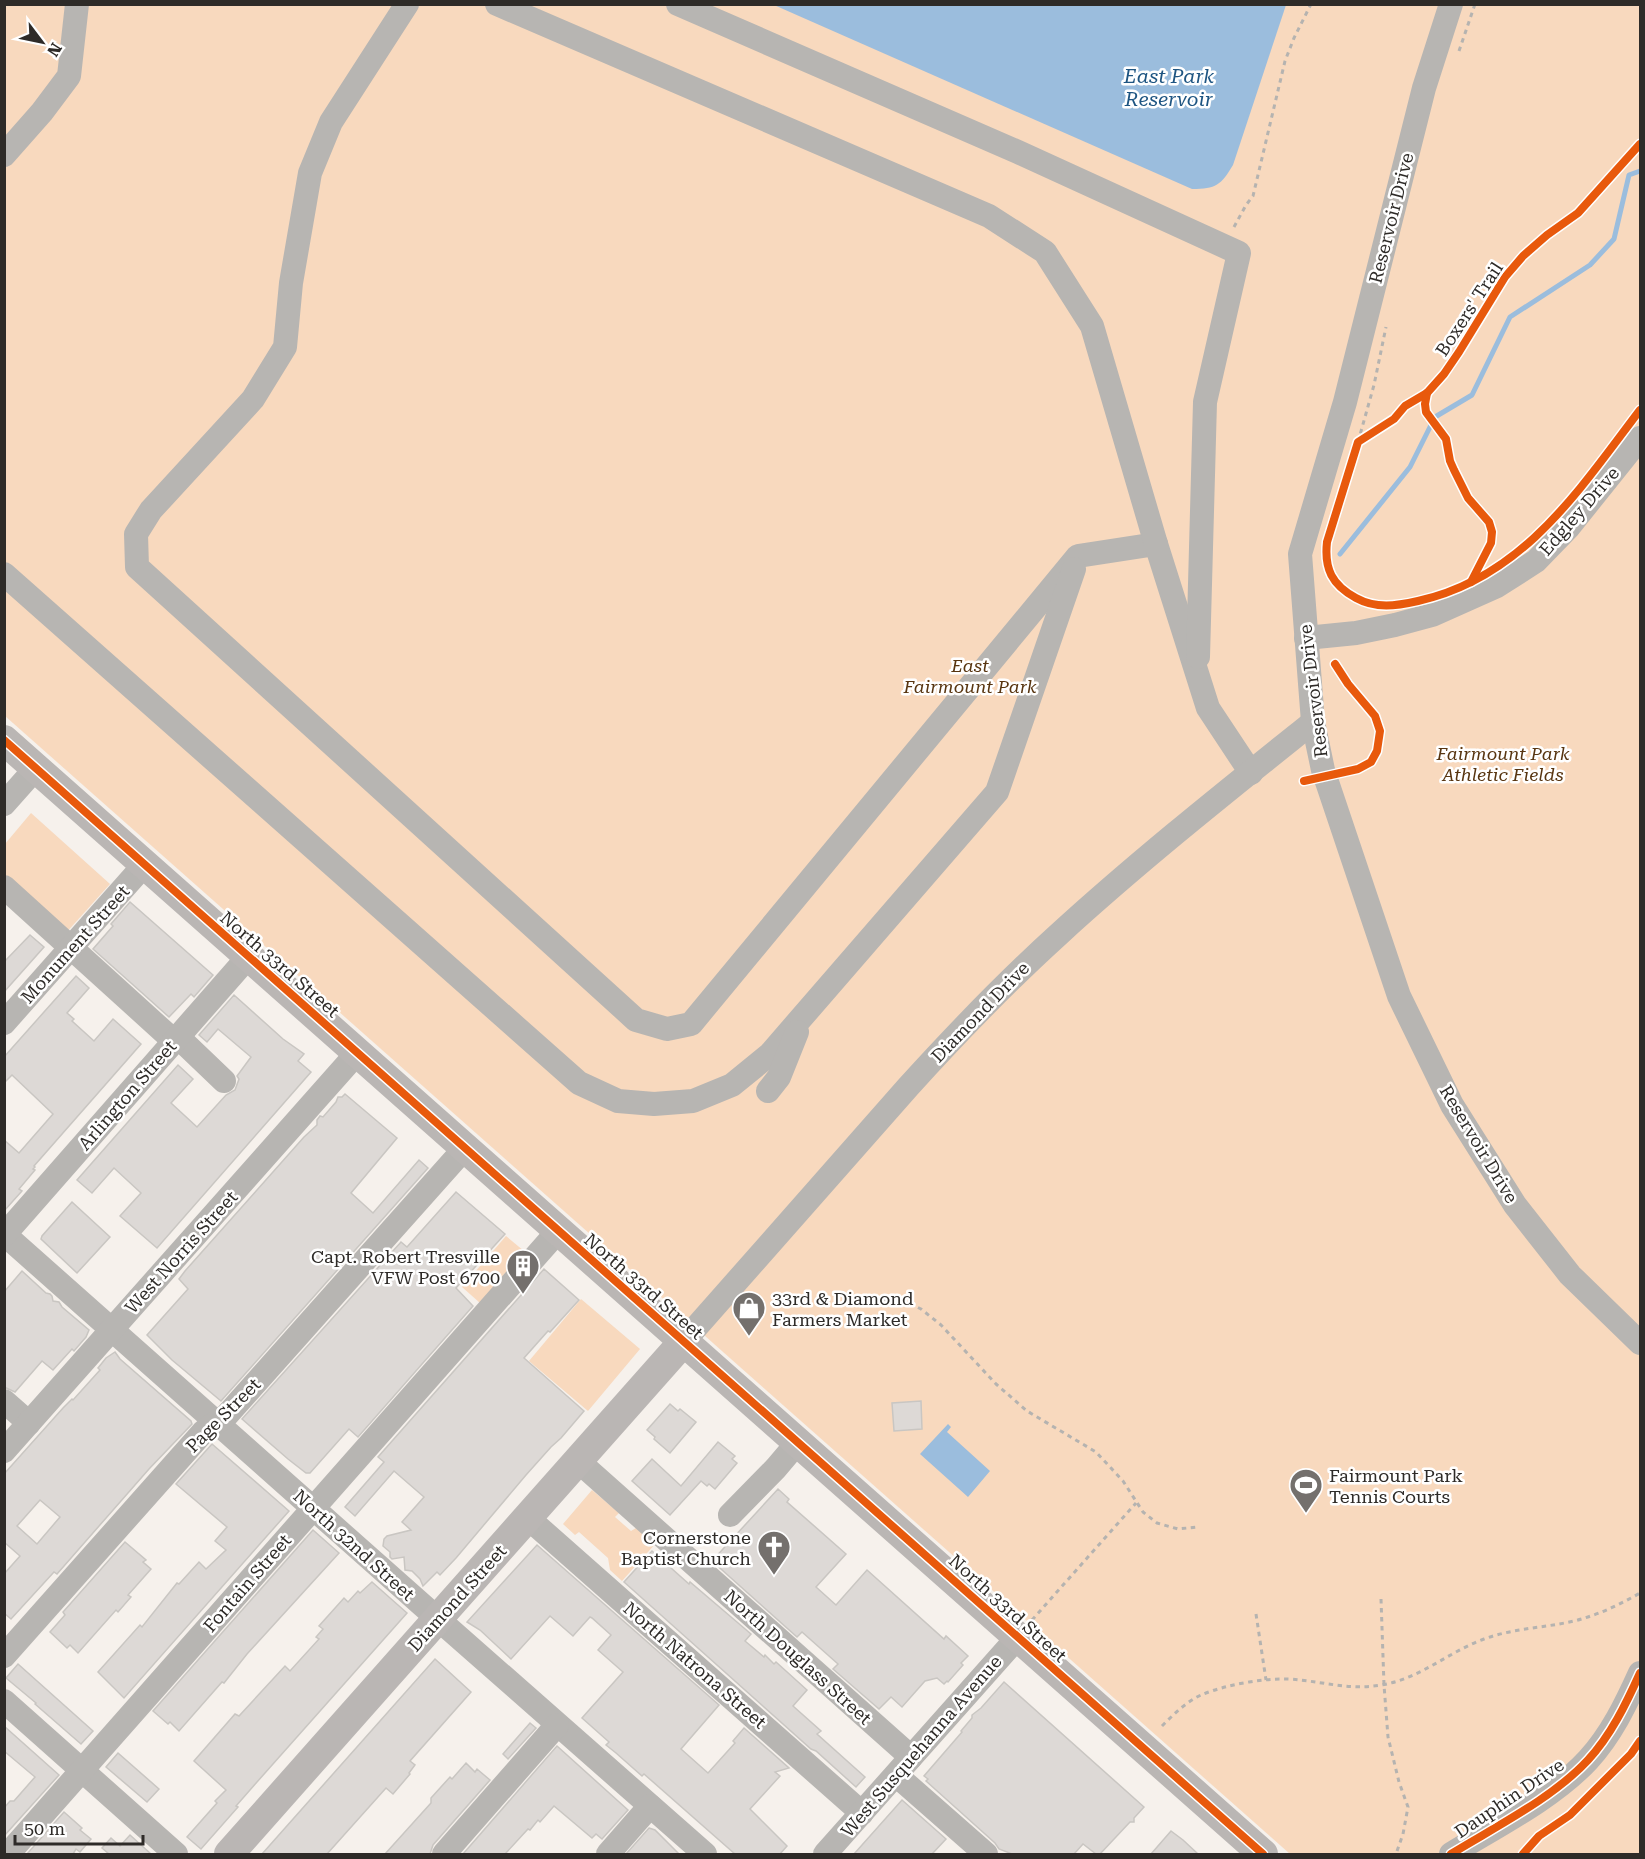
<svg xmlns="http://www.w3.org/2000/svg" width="1645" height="1859" font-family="'Roboto Serif',serif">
<rect width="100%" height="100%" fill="#f6f1ec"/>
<g fill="#f8d9be">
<path d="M5,5H1640V1854H1290L5,716Z"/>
<path d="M31,813L110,884L65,934L5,880V844Z"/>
<path d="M506,1236L524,1251L480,1303L462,1287Z"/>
<path d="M581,1299L640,1349L588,1411L529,1361Z"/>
<path d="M592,1490L619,1513L615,1517L631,1531L636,1528L656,1543L622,1581L610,1570L608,1558L579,1532L575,1535L563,1524Z"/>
</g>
<g fill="#9bbddd">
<path d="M774,5H1286L1233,165C1221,185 1216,189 1192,189Z"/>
<path d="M948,1424L951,1427L947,1432L990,1471L968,1497L920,1454Z"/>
</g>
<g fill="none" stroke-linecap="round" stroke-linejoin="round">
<path stroke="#9bbddd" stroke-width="5" d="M1340,554L1410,467L1435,417L1472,395L1510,317L1590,265L1614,239L1629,175L1640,171"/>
</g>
<g fill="#ddd9d6" stroke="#c9c6c2" stroke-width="1.5" fill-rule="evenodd">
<path d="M130,902L213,975L194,997L191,994L169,1017L93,949L113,926L111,924Z"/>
<path d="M30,935L44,947L4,992V962Z"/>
<path d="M76,976L89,988L67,1013L74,1019L72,1021L94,1041L113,1019L141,1044L34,1166L35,1167L33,1169L35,1170L19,1189L22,1191L4,1211V1140L19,1153L53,1114L12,1075L4,1083V1057Z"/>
<path d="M234,995L283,1039L304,1054L298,1061L311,1072L157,1248L120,1216L141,1193L114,1168L92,1193L77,1180L178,1065L193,1079L171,1103L197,1127L226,1095L235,1090L239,1079L237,1076L251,1057L218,1029L207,1042L199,1035Z"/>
<path d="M345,1094L397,1138L351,1193L373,1213L419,1160L428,1168L221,1401L172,1360L147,1335L188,1289L179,1279L185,1271L304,1137L317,1125V1120L320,1116L323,1117L336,1102L338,1097H342Z"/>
<path d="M456,1192L505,1234L456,1288L473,1306L358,1437L349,1429L310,1473H306L288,1459L242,1419L401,1242L407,1247Z"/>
<path d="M72,1202L110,1237L77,1273L41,1239L42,1236Z"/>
<path d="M544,1269L579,1300L550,1332L548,1331L524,1358L584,1411L561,1438L551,1447L526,1475L456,1558L440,1575L437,1572L423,1586L420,1579L412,1571L405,1570L404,1557L392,1559L390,1557V1552L383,1546L384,1539L387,1536L411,1530L402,1522L424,1497L394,1471L355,1516L345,1507L384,1462L378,1457Z"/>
<path d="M22,1271L46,1293L50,1294L52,1296L53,1301L59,1302L62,1307L89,1330L86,1337L74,1351L72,1349L53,1370L42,1361L15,1392L4,1387V1292Z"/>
<path d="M115,1352L120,1359L191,1421L192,1424L149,1469L57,1574L54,1572L11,1619L4,1613V1574L20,1556L4,1542V1474L63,1408L72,1399L73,1400L100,1370L98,1368L106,1358ZM40,1500L60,1517L37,1544L17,1526Z"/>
<path d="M921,1401L922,1429L894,1431L892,1403Z"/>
<path d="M670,1404L678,1411L680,1409L696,1422L670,1453L654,1439L655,1437L647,1430Z"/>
<path d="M718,1442L735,1456L732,1459L737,1463L715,1489L709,1484L707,1486L701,1481L670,1515L632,1481L652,1459L681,1486Z"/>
<path d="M212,1444L289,1511L124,1698L98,1672L140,1625L142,1627L177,1583L179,1584L199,1562L206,1569L226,1550L215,1541L227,1527L176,1484Z"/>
<path d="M778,1489L789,1499L787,1502L846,1554L816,1587L836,1605L867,1570L944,1639L946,1636L968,1656L961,1663L963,1665L948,1682L947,1681L944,1684L937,1678L925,1681L902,1707L891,1697L879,1709L833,1669L838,1664L802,1632L797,1637L712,1561Z"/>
<path d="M313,1530L339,1553L247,1654L224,1683L222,1682L179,1731L170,1722L168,1724L153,1711Z"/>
<path d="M125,1542L146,1560L143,1562L151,1569L128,1595L131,1597L118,1612L116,1610L78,1653L70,1645L67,1648L50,1632L65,1615L63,1612Z"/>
<path d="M537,1545L719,1705L681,1749L708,1773L735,1743L733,1741L744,1728L789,1768L775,1772L780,1776L750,1809L787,1846L780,1854H735L644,1774L642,1776L616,1753L606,1745L609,1742L582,1718L623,1672L598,1650L611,1635L592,1618L590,1617L573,1636L550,1616L511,1659L480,1630L467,1622Z"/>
<path d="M652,1551L689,1584L690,1582L751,1634L745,1641L764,1657L765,1655L774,1664L776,1662L807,1690L793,1706L821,1731L817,1734L865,1777L856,1787L816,1751L811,1749L624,1582Z"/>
<path d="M372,1582L407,1613L257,1782L236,1806L238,1807L201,1849L187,1837L217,1803L215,1801L226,1790L194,1761L235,1714L239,1716L285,1666L290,1671L319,1639L316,1637L323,1629L319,1626L344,1598L348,1602L358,1591L360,1593Z"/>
<path d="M435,1659L471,1692L410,1761L415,1765L409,1773L410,1774L393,1794L386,1788L327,1854H262Z"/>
<path d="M18,1664L93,1731L81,1744L35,1704L36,1703L6,1678Z"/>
<path d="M1004,1682L1144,1807L1134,1818V1822H1130L1100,1854H1096L1083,1844L1074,1854H1012L999,1849L995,1843L926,1781L928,1779L924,1776L962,1732L961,1731L972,1718V1715L981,1708Z"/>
<path d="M530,1723L536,1728L508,1759L503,1754Z"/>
<path d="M4,1726L59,1775L4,1836V1808L10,1801H14L35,1777L4,1751Z"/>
<path d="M557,1746L628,1810L602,1839L596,1834L592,1838L554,1806L540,1822L538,1820L530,1830L528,1829L505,1854H463Z"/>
<path d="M118,1753L159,1789L147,1802L106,1767Z"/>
<path d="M466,1763L475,1772L477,1769L490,1780L433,1845L430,1854H385L431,1803V1798L450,1777L452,1779Z"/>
<path d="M902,1800L946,1839L932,1854H854Z"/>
<path d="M64,1812L82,1828L80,1830L91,1839L80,1852L76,1849L73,1854H27Z"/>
<path d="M649,1828L655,1830L679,1854H626Z"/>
<path d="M1171,1831L1183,1840L1198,1854H1151Z"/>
<path d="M130,1835L151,1854H109L102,1848L111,1838L120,1846Z"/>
</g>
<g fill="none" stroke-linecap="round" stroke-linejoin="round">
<g stroke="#b5b3b0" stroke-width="3" stroke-dasharray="4.5 4.5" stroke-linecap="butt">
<path d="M1459,51L1475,4"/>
<path d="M1234,227L1246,205L1253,196L1285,61L1294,38L1311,4"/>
<path d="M1358,442L1374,385L1386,327"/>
<path d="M875,1300L901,1299L921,1309L941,1325L996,1384L1027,1411L1096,1452L1123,1481L1143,1512L1157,1523L1178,1529L1197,1527"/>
<path d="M1381,1599L1384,1685L1388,1737L1399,1782L1408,1807L1403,1834L1397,1851"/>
<path d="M1256,1614L1266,1680"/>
<path d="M1032,1620L1136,1503"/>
<path d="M1162,1726C1174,1714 1186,1702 1201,1695C1227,1684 1272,1676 1300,1680C1328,1683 1352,1690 1381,1685C1420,1679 1448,1652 1484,1639C1514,1628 1544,1628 1574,1621C1598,1615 1619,1605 1640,1593"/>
</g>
<g stroke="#b7b5b2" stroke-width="24">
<path d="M407,4L331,122L310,173L291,283L285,347L253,399L151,510L136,534L137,567L636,1020L667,1029L691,1024L1078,556L1156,544"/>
<path d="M497,4L989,216L1045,252L1092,326L1156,544L1208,708L1251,773"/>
<path d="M678,4L1018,152L1239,253L1205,402L1198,657"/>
<path d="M1451,4L1424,88L1345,402L1300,554L1313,722L1323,770L1399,996L1452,1105L1515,1205L1570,1275L1640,1343"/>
<path d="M4,155L42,112L69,76L77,4"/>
<path d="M4,574L579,1083L618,1101L654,1104L693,1101L732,1085L770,1054L997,792L1074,569"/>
<path d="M1306,638L1356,633L1395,625L1432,615L1497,586L1536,561L1568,528L1640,438"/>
<path d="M4,804L36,768"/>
<path d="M4,887L174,1041"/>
<path d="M4,1023L145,864"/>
<path d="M178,1037L224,1081"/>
<path d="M768,1091L779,1077L797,1032"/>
<path d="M4,1234L438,1619L705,1854"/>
<path d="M5,1234L249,956"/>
<path d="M684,1341L908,1087C956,1034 1005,983 1058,935C1140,860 1227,791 1313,722"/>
<path d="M4,1401L29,1423"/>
<path d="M4,1451L358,1052"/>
<path d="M578,1461L911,1757"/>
<path d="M730,1515L776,1468L798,1442"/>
<path d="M528,1518L862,1813"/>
<path d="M4,1656L204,1431L227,1415L465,1148"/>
<path d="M4,1701L176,1854"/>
<path d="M896,1775L986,1854"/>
<path d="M8,1854L559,1230"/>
<path d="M444,1854L557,1725"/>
<path d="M608,1854L650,1806"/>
<path d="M825,1854L1018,1637"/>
<path d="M1451,1854C1495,1827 1553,1798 1588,1760C1611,1735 1626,1704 1640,1673"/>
</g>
<g stroke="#bab6b4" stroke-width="30">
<path d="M4,740L1263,1854"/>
<path d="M229,1854L684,1341"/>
</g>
<g stroke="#fff" stroke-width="11">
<g id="cycleway">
<path d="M1640,144L1578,213L1547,235L1523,256L1505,277L1459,352L1444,374L1427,393L1405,406L1394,419L1358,442L1327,542C1324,569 1332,585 1356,598C1376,609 1396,606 1418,601C1523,578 1579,490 1640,410"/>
<path d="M1427,393L1425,404L1426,412L1446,439L1450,461L1454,470L1468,498L1489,522L1492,532L1491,543L1471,582"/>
<path d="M4,740L1263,1854"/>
<path d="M1304,781L1358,769L1371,762L1377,751L1380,731L1375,716L1348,684L1335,664"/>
<path d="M1451,1854C1495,1827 1553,1798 1588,1760C1611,1735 1626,1704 1640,1673"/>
<path d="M1523,1854L1539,1836L1570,1815L1631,1754L1640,1741"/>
</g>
</g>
<use href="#cycleway" stroke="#e8590c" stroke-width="8"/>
</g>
<defs>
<g id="building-pin" transform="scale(1.725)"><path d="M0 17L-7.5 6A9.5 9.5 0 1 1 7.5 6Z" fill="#74706d" stroke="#fff"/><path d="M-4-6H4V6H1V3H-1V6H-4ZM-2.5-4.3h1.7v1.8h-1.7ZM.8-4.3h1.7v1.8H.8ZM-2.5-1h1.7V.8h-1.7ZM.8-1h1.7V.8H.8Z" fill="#fff"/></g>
<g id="shop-pin" transform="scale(1.725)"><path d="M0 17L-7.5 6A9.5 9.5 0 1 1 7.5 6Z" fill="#74706d" stroke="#fff"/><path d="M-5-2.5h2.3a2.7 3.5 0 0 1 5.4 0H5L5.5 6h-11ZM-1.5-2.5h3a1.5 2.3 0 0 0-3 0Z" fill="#fff"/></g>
<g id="stadium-pin" transform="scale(1.725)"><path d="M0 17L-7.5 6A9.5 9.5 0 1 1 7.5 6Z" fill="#74706d" stroke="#fff"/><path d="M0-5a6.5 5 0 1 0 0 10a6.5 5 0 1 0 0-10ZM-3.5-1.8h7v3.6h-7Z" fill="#fff"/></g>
<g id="church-pin" transform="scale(1.725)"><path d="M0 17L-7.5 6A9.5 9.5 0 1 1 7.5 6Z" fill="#74706d" stroke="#fff"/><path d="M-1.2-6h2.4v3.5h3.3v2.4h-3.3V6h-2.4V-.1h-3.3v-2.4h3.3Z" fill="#fff"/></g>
</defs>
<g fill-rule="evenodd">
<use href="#building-pin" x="523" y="1266"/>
<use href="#shop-pin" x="749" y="1308"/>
<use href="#stadium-pin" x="1306" y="1485"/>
<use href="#church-pin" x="774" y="1547"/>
</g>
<g text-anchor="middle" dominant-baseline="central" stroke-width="5" stroke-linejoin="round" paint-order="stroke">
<g font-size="18" fill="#2e2b28" stroke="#fff">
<text transform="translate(1391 218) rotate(-76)">Reservoir Drive</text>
<text transform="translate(1469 309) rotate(-57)">Boxers' Trail</text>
<text transform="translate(1579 511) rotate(-49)">Edgley Drive</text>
<text transform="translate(1313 691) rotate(-97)">Reservoir Drive</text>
<text transform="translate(75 944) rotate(-48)">Monument Street</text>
<text transform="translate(280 964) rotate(41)">North 33rd Street</text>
<text transform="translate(980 1012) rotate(-46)">Diamond Drive</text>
<text transform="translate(127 1095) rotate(-49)">Arlington Street</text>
<text transform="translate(1479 1144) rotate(59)">Reservoir Drive</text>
<text transform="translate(181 1252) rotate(-48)">West Norris Street</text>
<text transform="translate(644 1286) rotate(41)">North 33rd Street</text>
<text transform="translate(223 1415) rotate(-45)">Page Street</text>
<text transform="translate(354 1545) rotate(42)">North 32nd Street</text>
<text transform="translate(247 1583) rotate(-49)">Fontain Street</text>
<text transform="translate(457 1598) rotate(-48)">Diamond Street</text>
<text transform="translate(1008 1608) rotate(42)">North 33rd Street</text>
<text transform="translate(798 1657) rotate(42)">North Douglass Street</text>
<text transform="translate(695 1665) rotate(41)">North Natrona Street</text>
<text transform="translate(921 1746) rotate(-49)">West Susquehanna Avenue</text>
<text transform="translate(1509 1798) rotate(-34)">Dauphin Drive</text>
</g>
<g font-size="18" font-style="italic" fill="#583510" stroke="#fff">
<text x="970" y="665">East<tspan x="970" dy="21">Fairmount Park</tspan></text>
<text x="1503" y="753">Fairmount Park<tspan x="1503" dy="21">Athletic Fields</tspan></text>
</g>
<g font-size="18" fill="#2e2b28" stroke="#fff" text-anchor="end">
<text x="500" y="1256">Capt. Robert Tresville<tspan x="500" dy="21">VFW Post 6700</tspan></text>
<text x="772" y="1298" text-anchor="start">33rd &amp; Diamond<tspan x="772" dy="21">Farmers Market</tspan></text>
<text x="1329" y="1475" text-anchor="start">Fairmount Park<tspan x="1329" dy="21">Tennis Courts</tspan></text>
<text x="751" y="1537">Cornerstone<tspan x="751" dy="21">Baptist Church</tspan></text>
</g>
<g font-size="20" font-style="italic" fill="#1e5582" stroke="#fff">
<text x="1169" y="76">East Park<tspan x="1169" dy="23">Reservoir</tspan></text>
</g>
</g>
<rect width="1645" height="1859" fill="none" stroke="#2e2b28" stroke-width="12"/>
<g transform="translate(42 42) rotate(122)" stroke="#ffffff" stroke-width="4.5" paint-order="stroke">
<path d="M0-4.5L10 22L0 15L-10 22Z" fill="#2e2b28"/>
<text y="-9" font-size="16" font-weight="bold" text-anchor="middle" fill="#2e2b28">N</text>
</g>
<path d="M15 1835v9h128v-9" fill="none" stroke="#2e2b28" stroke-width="3"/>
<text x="24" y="1835" font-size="18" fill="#2e2b28" stroke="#ffffff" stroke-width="4.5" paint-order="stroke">50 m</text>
</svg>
